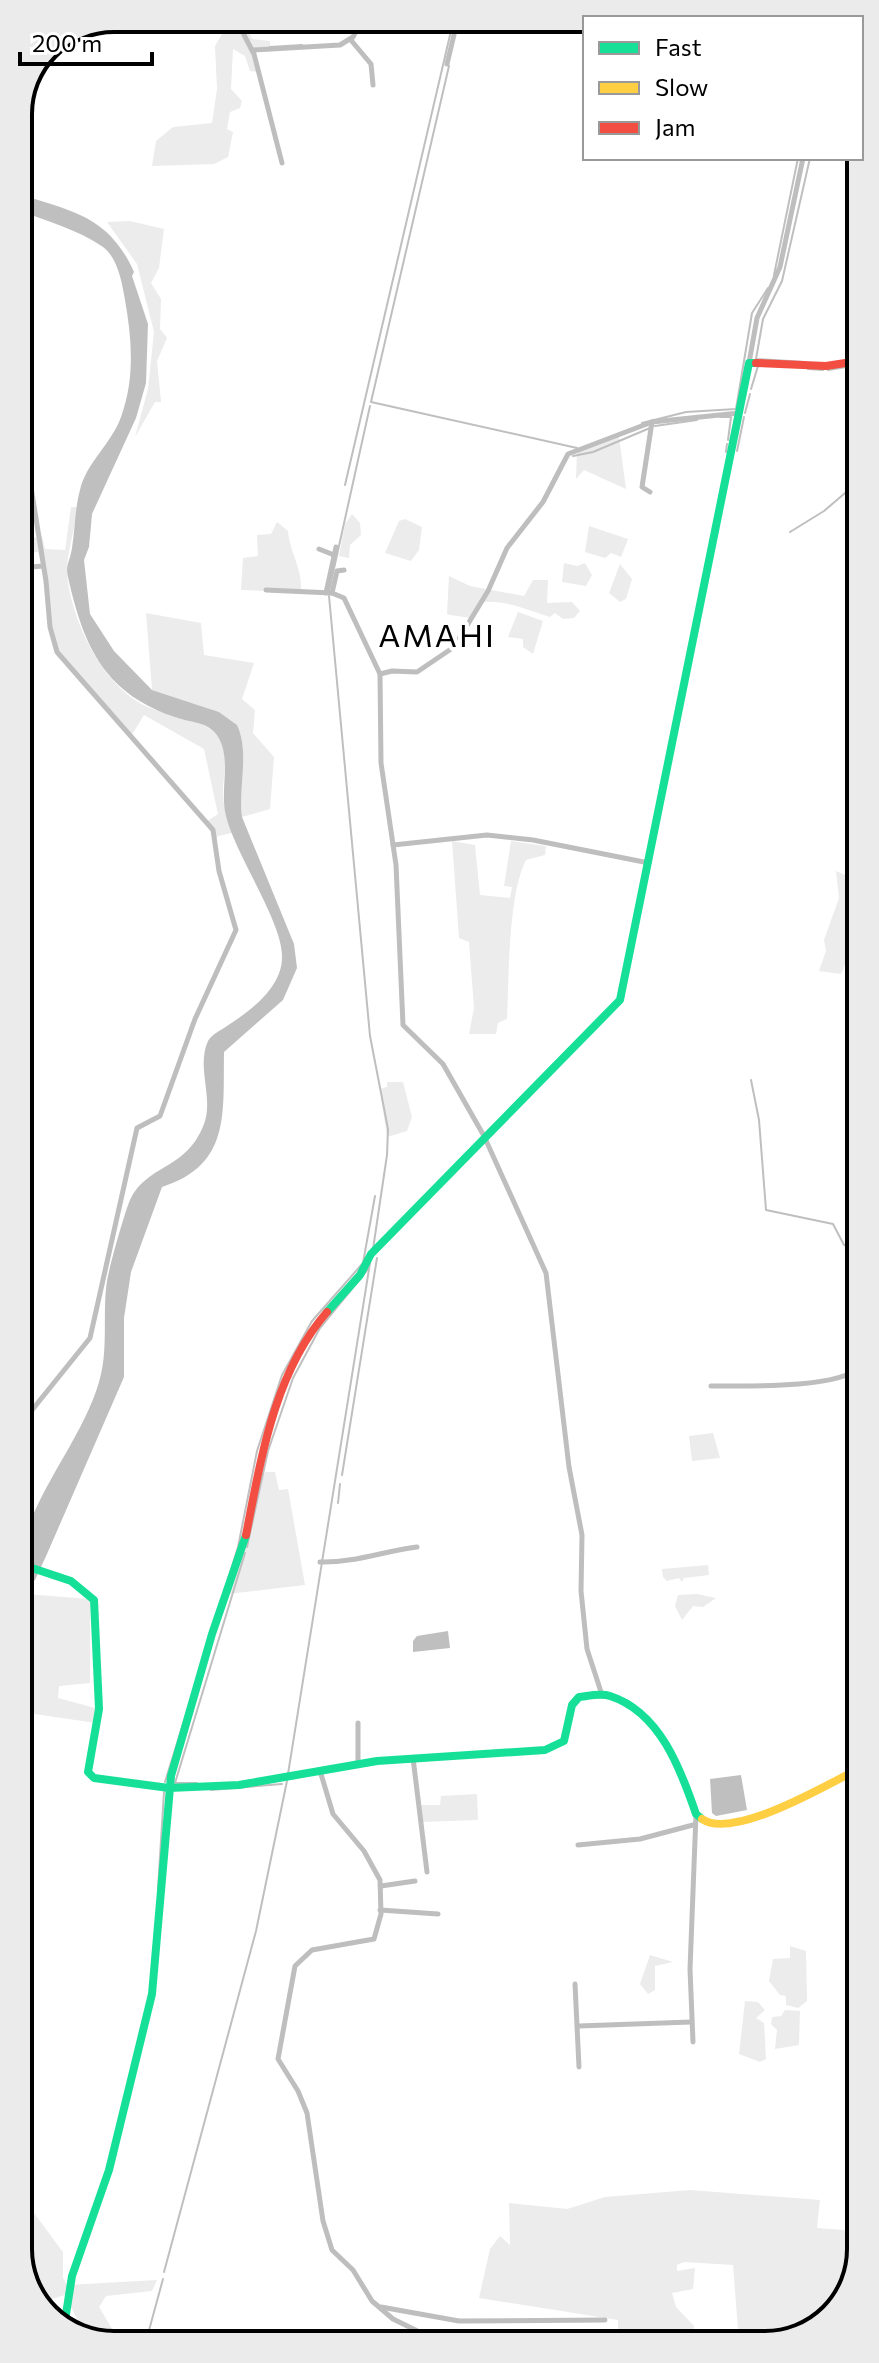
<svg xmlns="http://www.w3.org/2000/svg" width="879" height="2363" font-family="Commissioner,sans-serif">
<rect width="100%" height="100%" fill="#fff"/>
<g fill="#ececec">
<path d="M231,18H252L247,29L252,39L270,41V48L252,50L259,72L250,71L245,56L233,49L231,89L242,101L240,108L230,112L227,129L233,132L228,157L214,164L152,166L156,141L173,127L212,123L217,89L215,46Z"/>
<path d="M130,221L164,229L159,268L151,283L161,299L160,329L167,338L157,361L161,402H155L135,437L148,389L154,332L137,264L107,222Z"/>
<path d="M619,436L626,489L584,470L576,479L577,451Z"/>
<path d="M71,507H77C76,526 66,556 67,573C71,622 105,692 153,709C174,717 205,718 219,738C229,754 223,774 223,792C223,806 227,820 232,833L218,836L215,841L213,830L206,822L218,814L204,749L144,715L130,738C113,717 67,672 57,651C42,621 49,584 38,552L19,553V541L42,536L45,549L65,550Z"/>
<path d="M352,514L360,523L361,535L350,545L349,558L339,556L345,524Z"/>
<path d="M405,519L422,527L419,550L411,561L385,553L399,521Z"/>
<path d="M277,522L288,531C290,554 303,569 301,592L241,590L243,558L258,556L257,535L271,534Z"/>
<path d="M589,526L628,539L621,557L611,553L605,558L585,552Z"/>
<path d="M564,563L577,566L585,563L592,575L586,586L562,582Z"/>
<path d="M620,564L632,579L626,599L620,602L609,593Z"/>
<path d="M449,576L470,586L524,596L533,580H548L547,603L572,602L580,611L574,618L563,619L555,613L550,617C528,610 502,598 478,603L471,618L450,615L447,614Z"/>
<path d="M518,612L543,621L533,654L523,647V639L508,637Z"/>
<path d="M146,613L201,623L204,655L254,663L242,699L255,710L253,733L274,757L270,809L242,817C238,788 250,752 237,725L219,712L152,690Z"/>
<path d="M452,841L475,845L480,895L510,898L512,887L504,886L511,841L546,846L545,855L526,860C508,895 509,977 507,1019L498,1023L496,1034H469L474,1008L469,942L459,938Z"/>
<path d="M836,871L854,879L859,875V959L847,960L841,974L819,971L826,951L824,940L839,898Z"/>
<path d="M387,1082H403L412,1117L407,1131L387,1137L380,1089L387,1087Z"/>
<path d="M713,1433L720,1458L692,1461L689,1436Z"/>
<path d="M266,1472H275L279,1490L288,1489L305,1585L228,1594L243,1549L258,1476Z"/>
<path d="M708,1565L709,1575L684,1578L682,1582L679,1578L667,1581L663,1577L662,1569Z"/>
<path d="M25,1594L90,1599V1683L59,1686L58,1698L99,1709L96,1723L21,1712L20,1626Z"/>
<path d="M697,1594L716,1598L703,1607L693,1606L682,1620L675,1606L678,1595Z"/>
<path d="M477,1794L478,1820L422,1822L421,1805H440L441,1796Z"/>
<path d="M790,1946L806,1951L807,2001L798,2008L786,2005V1996L780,1995L769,1981L773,1959L790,1958Z"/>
<path d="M650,1955L673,1962L655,1966V1990L648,1994L640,1984Z"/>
<path d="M745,2001L758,2002L765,2010L756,2018L764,2023L766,2059L760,2062L739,2054Z"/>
<path d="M785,2010L800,2011L799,2045L775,2049L777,2030L771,2024L772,2017L781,2016Z"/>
<path d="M690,2190L820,2200L817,2228L859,2231L861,2250L841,2308L791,2342H739L733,2265L684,2262L677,2265V2271L695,2268L693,2289L672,2293L676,2307L694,2326V2342H618V2320L479,2298L490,2249L500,2236L510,2245L509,2203L567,2209L605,2197Z"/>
<path d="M28,2205L63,2252V2278L67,2285L157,2280L152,2291L106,2296L99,2307L118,2339L85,2335L65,2295L39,2303L21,2275V2213Z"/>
</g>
<g fill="#bfbfbf">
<path d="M18,194C72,211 109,216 134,272L132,276L148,324L146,383L136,418L92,514L89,547L84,560L90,614L114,651L152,690L219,712L237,725C250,752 238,788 242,817L294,944L297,968L283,1000L224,1052C223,1113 231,1165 162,1187L131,1272L124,1318V1377L47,1554L35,1580L25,1588L20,1626C20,1605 17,1579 20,1558C31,1494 81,1443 99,1382C109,1349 102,1314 107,1281C109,1268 125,1211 130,1200C148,1163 186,1171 204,1124C214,1098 196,1067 208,1041C212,1034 220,1031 227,1026C250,1011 283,987 282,956C282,921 235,854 226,816C219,790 233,756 216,734C205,721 192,723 178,718C106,695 84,649 68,577C65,565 70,562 72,548C75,529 75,508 80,490C86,463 112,443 121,417C135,378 132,340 125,300C122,283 118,258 103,247C79,230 46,221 18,210Z"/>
<path d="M448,1631L450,1648L413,1652V1641L417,1636Z"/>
<path d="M741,1775L747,1810L716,1816L712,1813L710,1779Z"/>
</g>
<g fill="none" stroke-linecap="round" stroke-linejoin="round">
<g stroke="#bfbfbf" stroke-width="2">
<path d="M270,47L302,45"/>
<path d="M449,66L371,402L577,448"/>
<path d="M774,275L798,158"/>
<path d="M805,362L756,359L763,319L782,281L810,158"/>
<path d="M808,369L823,370"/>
<path d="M828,370L858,365"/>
<path d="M751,389L758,366"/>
<path d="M745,413L750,394"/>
<path d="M720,417H731L728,440"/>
<path d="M642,423L686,412L736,409L752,313L768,288"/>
<path d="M655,426L697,420"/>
<path d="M737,451L744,417"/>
<path d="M726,452L727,444"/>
<path d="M573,456L593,452L650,428"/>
<path d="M345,485L454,18"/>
<path d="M790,532L824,511L858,482"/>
<path d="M329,591L370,406"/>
<path d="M329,596L370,1036L388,1129L387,1155L373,1249"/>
<path d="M751,1080L759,1120L766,1210L833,1224L844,1245L859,1248"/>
<path d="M342,1475L377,1258"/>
<path d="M338,1503L340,1484"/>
<path d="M247,1547L268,1451L293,1378L320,1328L369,1268"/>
<path d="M288,1774L370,1263"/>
<path d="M165,1782L238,1547L257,1451L282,1375L312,1321L363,1263L375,1196"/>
<path d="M197,1783H175L245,1553"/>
<path d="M211,1790L282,1784"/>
<path d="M158,1889L164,1792"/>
<path d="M164,2272L256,1931L287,1781"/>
<path d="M145,2345L163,2279"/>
</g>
<g stroke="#bebebe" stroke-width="5">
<path d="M245,18L242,31L254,54L282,163"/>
<path d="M350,39L371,64L373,85"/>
<path d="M252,50L340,45L353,37L363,18"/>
<path d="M447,64L458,18"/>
<path d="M749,363L757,318L780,267L803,158"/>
<path d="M19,412L46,581L50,627L57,652L213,830L219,871L236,930L195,1019L160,1116L137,1128L90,1338L20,1425"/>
<path d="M650,492L642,487L652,422"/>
<path d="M319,549L334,555"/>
<path d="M19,568L43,566"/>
<path d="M266,590L332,593L344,598L380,674L381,763L396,865L403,1025L443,1064L484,1136L546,1273L569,1467L582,1535L581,1591L587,1649L602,1695"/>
<path d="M326,593L336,547"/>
<path d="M332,593L337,571L344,570"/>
<path d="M380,674L392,671L417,672L454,647L488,591L507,548L543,502L568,454L652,422L739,413"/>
<path d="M393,845L487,835L533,840L649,863"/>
<path d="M711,1386C745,1386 838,1389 860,1367"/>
<path d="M320,1562C354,1563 384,1551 417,1547"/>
<path d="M358,1723V1764"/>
<path d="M413,1758L427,1872"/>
<path d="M321,1774L333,1814L364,1851L380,1880L381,1914L374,1939L312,1950L295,1966L278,2059L298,2091L307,2113L323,2221L332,2250L353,2270L372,2301L393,2319L442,2343"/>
<path d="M578,1845L640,1839L693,1825"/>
<path d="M381,1886L415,1881"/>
<path d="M380,1910L438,1914"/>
<path d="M849,1973L850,1988"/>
<path d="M575,1984L579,2067"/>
<path d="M579,2026L691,2022"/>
<path d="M693,2042L690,1969L696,1814"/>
<path d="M381,2307L459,2321L605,2320"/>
</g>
<g stroke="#16e098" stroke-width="8">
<path d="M327,1312L360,1275L371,1254L620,1000L749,363H756"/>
<path d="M20,1564L71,1581L94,1600L99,1709L88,1772L94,1778L169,1788L239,1785L377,1761L545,1750L564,1741L572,1705L579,1697C588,1696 601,1693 610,1696C660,1712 681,1770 696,1814L702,1819"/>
<path d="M64,2327L72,2276L109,2170L152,1994L171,1776L212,1634L246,1535"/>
</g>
<path stroke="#ffcf43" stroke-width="8" d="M702,1819C733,1841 830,1783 860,1768"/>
<g stroke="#f24e42" stroke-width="8">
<path d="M756,363L826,366L858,361"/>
<path d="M246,1535C261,1459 274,1373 327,1312"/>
</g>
</g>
<g text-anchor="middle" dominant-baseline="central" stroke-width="8" stroke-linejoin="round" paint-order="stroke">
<g font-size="32" letter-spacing="2" fill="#000" stroke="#fff">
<text x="437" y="634">AMAHI</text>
</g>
</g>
<path d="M0 0H879V2363H0ZM114 32H765A82 82 0 0 1 847 114V2249A82 82 0 0 1 765 2331H114A82 82 0 0 1 32 2249V114A82 82 0 0 1 114 32Z" fill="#ebebeb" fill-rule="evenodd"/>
<path fill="none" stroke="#000" stroke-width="4" d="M114 32H765A82 82 0 0 1 847 114V2249A82 82 0 0 1 765 2331H114A82 82 0 0 1 32 2249V114A82 82 0 0 1 114 32Z"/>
<rect x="583" y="16" width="280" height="144" fill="#ffffff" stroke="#999999" stroke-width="2"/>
<rect x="599" y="42" width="40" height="12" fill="#16e098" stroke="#999999" stroke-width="2"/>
<text x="655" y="56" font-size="24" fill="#000000">Fast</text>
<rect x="599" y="82" width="40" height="12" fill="#ffcf43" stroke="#999999" stroke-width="2"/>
<text x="655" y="96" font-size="24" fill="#000000">Slow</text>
<rect x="599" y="122" width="40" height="12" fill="#f24e42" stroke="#999999" stroke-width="2"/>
<text x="655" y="136" font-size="24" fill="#000000">Jam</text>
<path d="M20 52v12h132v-12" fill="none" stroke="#000000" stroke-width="4"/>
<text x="32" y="52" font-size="24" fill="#000000" stroke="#ffffff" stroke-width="6" paint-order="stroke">200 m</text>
</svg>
